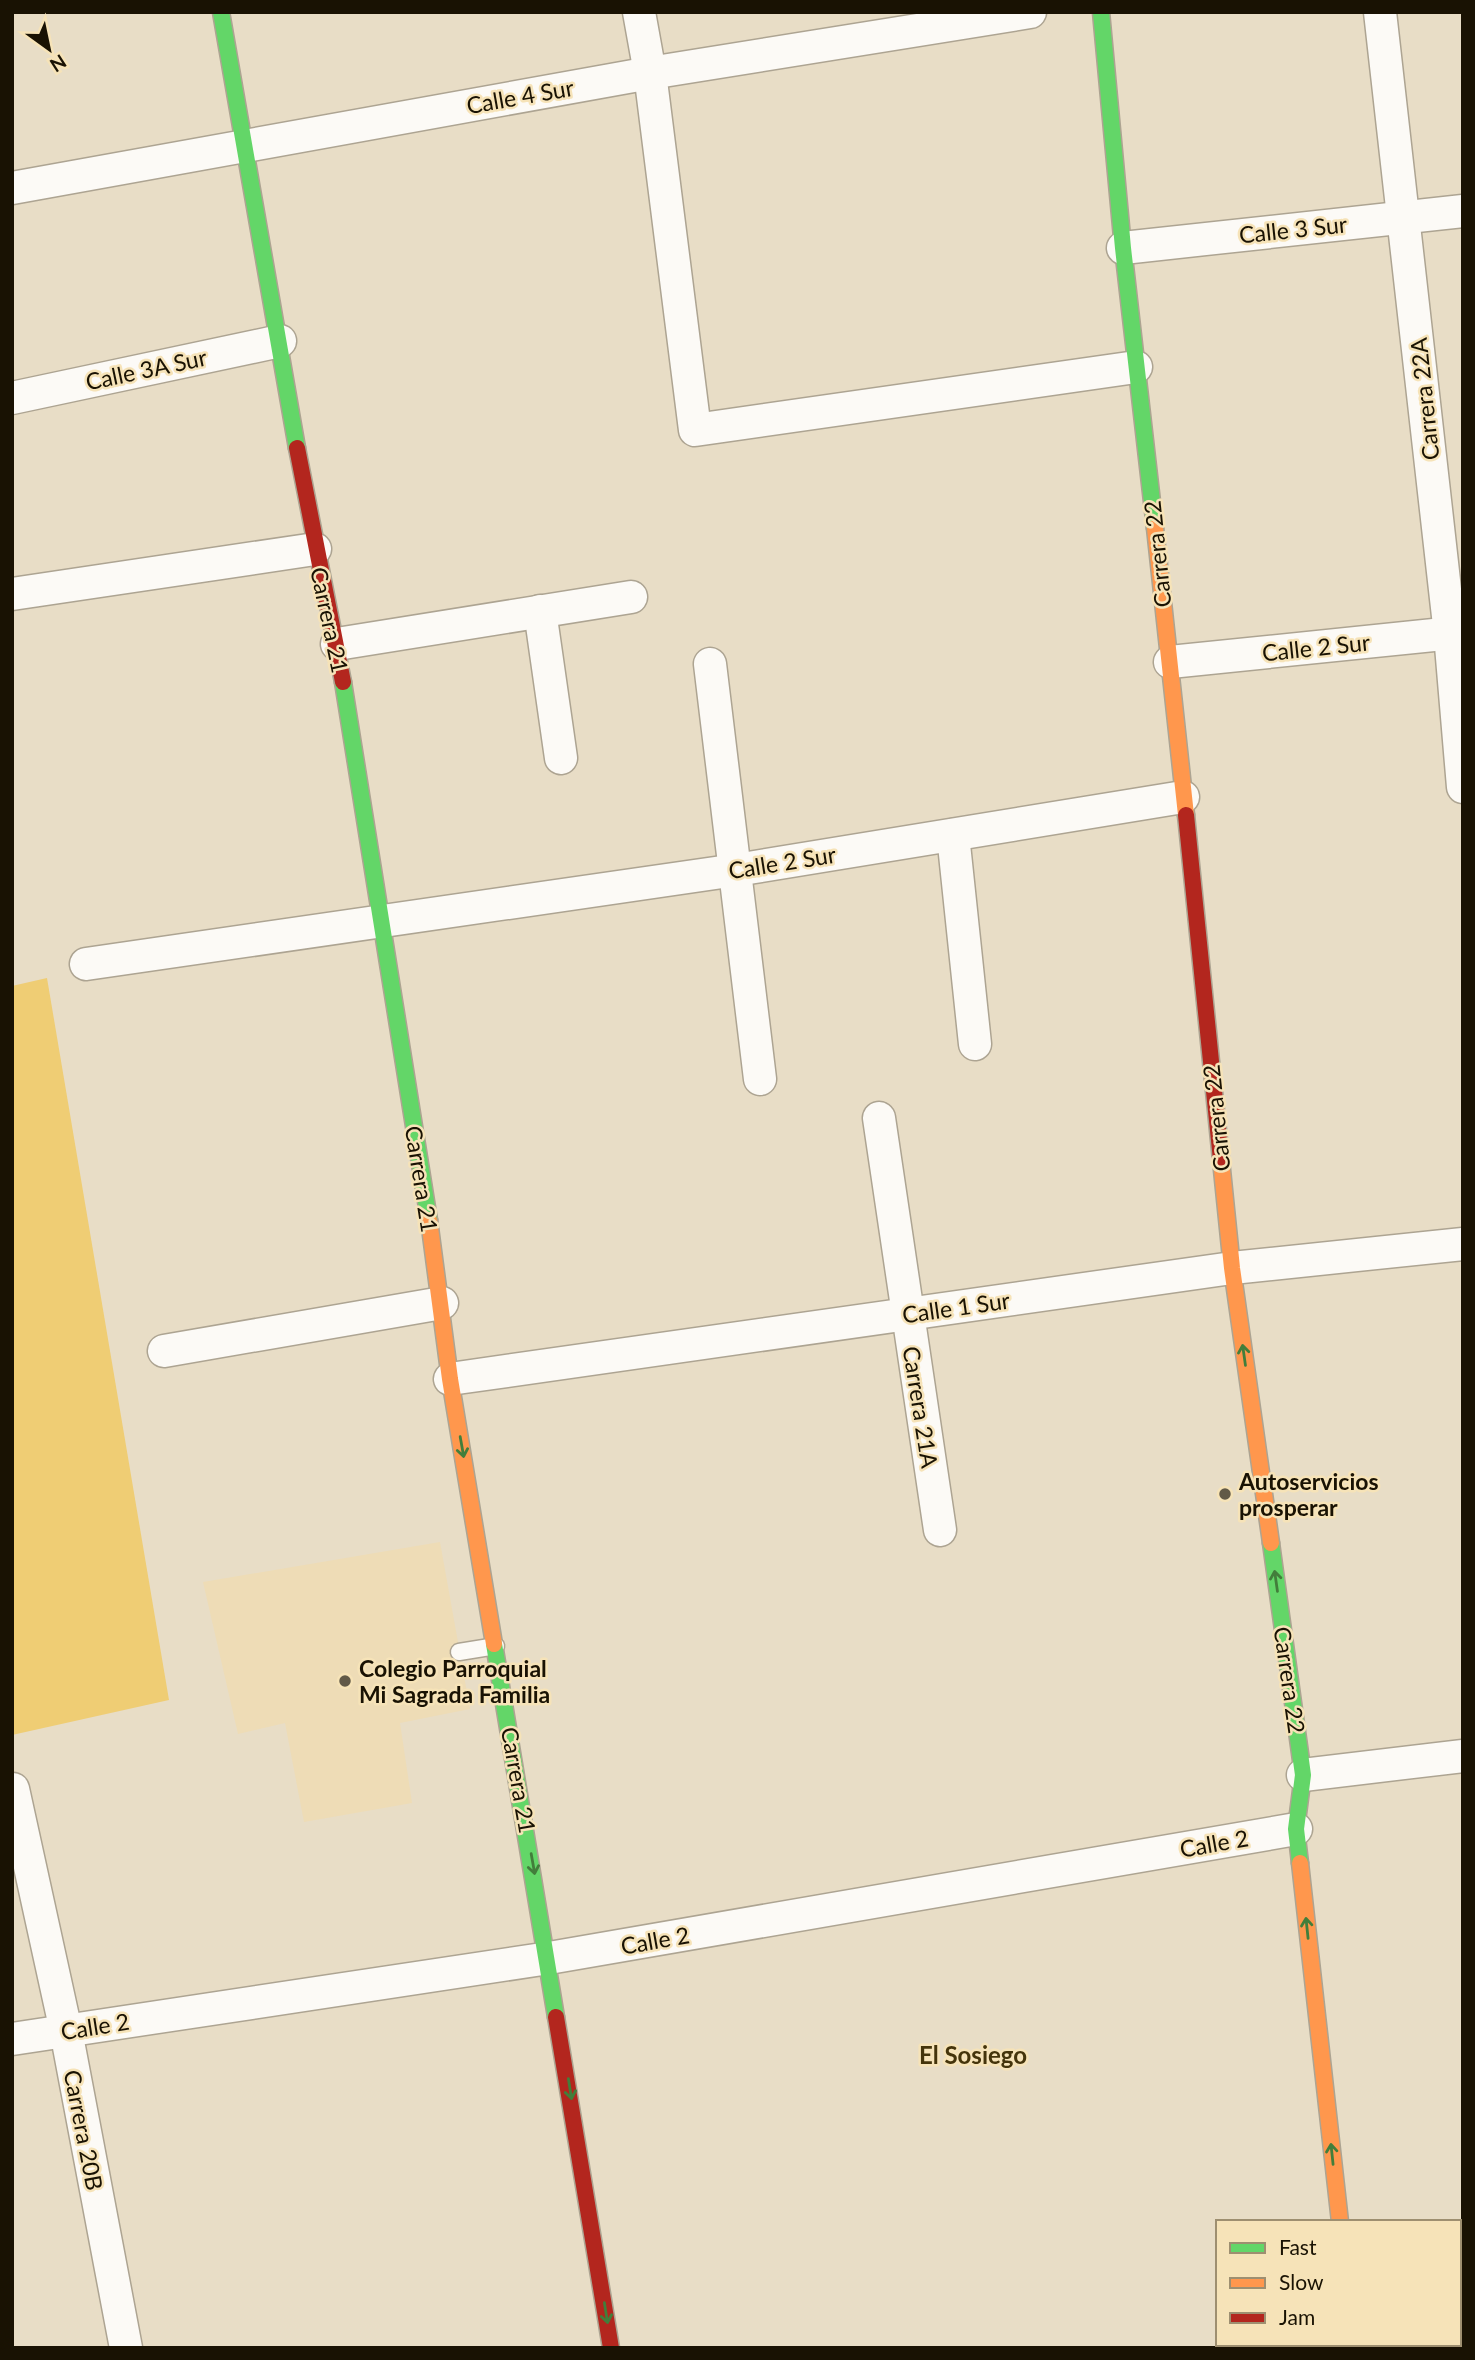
<svg xmlns="http://www.w3.org/2000/svg" width="1475" height="2360" font-family="Lato,sans-serif">
<rect width="100%" height="100%" fill="#e8ddc6"/>
<path fill="#eedcb6" d="M440,1542L470,1709L400,1723L412,1803L304,1822L285,1723L238,1734L203,1582Z"/>
<path fill="#efcd74" d="M47,978L169,1700L12,1735V986Z"/>
<g fill="none" stroke-linecap="round" stroke-linejoin="round">
<g stroke="#ada492" stroke-width="19">
<path id="lane" d="M459,1652L496,1646"/>
</g>
<g stroke="#ada492" stroke-width="35">
<g id="street">
<path d="M639,12L650,73L695,430L1136,367"/>
<path d="M1380,12L1450,634L1463,787"/>
<path d="M12,188L650,73L1030,12"/>
<path d="M1123,248L1463,211"/>
<path d="M12,398L280,341"/>
<path d="M12,594L315,549"/>
<path d="M540,611L561,758"/>
<path d="M337,644L631,597"/>
<path d="M1170,662L1463,632"/>
<path d="M710,664L760,1079"/>
<path d="M953,835L975,1044"/>
<path d="M86,964L736,870L1183,797"/>
<path d="M879,1118L940,1530"/>
<path d="M164,1351L442,1303"/>
<path d="M450,1379L1232,1268L1463,1244"/>
<path d="M1303,1775L1463,1756"/>
<path d="M13,1789L66,2031L126,2348"/>
<path d="M12,2039L549,1958L1296,1829"/>
<path d="M1459,2323H1463"/>
<path d="M1353,2344L1354,2348"/>
<path d="M1268,2348L1294,2344"/>
</g>
</g>
<g stroke="#ada492" stroke-width="19">
<g id="fast">
<path d="M221,12L297,448"/>
<path d="M1101,12L1123,248L1155,528"/>
<path d="M343,682L429,1220"/>
<path d="M1271,1543L1303,1775L1296,1829L1300,1863"/>
<path d="M494,1644L556,2017"/>
</g>
</g>
<g stroke="#ada492" stroke-width="19">
<g id="slow">
<path d="M1155,528L1186,815"/>
<path d="M1221,1160L1232,1268L1271,1543"/>
<path d="M429,1220L450,1379L494,1644"/>
<path d="M1300,1863L1340,2222"/>
</g>
</g>
<g stroke="#ada492" stroke-width="19">
<g id="jam">
<path d="M297,448L343,682"/>
<path d="M1186,815L1221,1160"/>
<path d="M556,2017L611,2348"/>
</g>
</g>
<use href="#lane" stroke="#fcfaf6" stroke-width="16"/>
<use href="#street" stroke="#fcfaf6" stroke-width="32"/>
<use href="#fast" stroke="#63d668" stroke-width="16"/>
<use href="#slow" stroke="#ff974d" stroke-width="16"/>
<use href="#jam" stroke="#b3261e" stroke-width="16"/>
</g>
<defs><path id="oneway-shaft" d="M-6 0H5M1.5-3L5.5 0L1.5 3" fill="none" stroke-width="1.6" stroke-linecap="round" stroke-linejoin="round" transform="scale(1.75)"/></defs>
<g stroke="#427e3b">
<use href="#oneway-shaft" transform="translate(1244 1355) rotate(-98)"/>
<use href="#oneway-shaft" transform="translate(462 1447) rotate(80)"/>
<use href="#oneway-shaft" transform="translate(1276 1581) rotate(-98)"/>
<use href="#oneway-shaft" transform="translate(533 1864) rotate(80)"/>
<use href="#oneway-shaft" transform="translate(1307 1928) rotate(-96)"/>
<use href="#oneway-shaft" transform="translate(570 2089) rotate(81)"/>
<use href="#oneway-shaft" transform="translate(1332 2154) rotate(-96)"/>
<use href="#oneway-shaft" transform="translate(606 2313) rotate(81)"/>
</g>
<g fill="#615947" stroke="#f6e3b8" stroke-width="2.5">
<circle cx="1225" cy="1494" r="7"/>
<circle cx="345" cy="1681" r="7"/>
</g>
<g text-anchor="middle" dominant-baseline="central" stroke-width="5" stroke-linejoin="round" paint-order="stroke">
<g font-size="23" fill="#191203" stroke="#f6e3b8">
<text transform="translate(520 96) rotate(-10)">Calle 4 Sur</text>
<text transform="translate(1293 229) rotate(-6)">Calle 3 Sur</text>
<text transform="translate(146 369) rotate(-12)">Calle 3A Sur</text>
<text transform="translate(1424 399) rotate(-96)">Carrera 22A</text>
<text transform="translate(1157 554) rotate(-96)">Carrera 22</text>
<text transform="translate(330 620) rotate(78)">Carrera 21</text>
<text transform="translate(1316 647) rotate(-6)">Calle 2 Sur</text>
<text transform="translate(782 862) rotate(-9)">Calle 2 Sur</text>
<text transform="translate(1216 1118) rotate(-96)">Carrera 22</text>
<text transform="translate(422 1179) rotate(81)">Carrera 21</text>
<text transform="translate(956 1307) rotate(-8)">Calle 1 Sur</text>
<text transform="translate(921 1407) rotate(81)">Carrera 21A</text>
<text transform="translate(1290 1680) rotate(82)">Carrera 22</text>
<text transform="translate(519 1780) rotate(80)">Carrera 21</text>
<text transform="translate(1214 1843) rotate(-10)">Calle 2</text>
<text transform="translate(655 1940) rotate(-10)">Calle 2</text>
<text transform="translate(95 2026) rotate(-9)">Calle 2</text>
<text transform="translate(84 2130) rotate(79)">Carrera 20B</text>
</g>
<g font-size="23" font-weight="bold" fill="#191203" stroke="#f6e3b8" text-anchor="start">
<text x="1239" y="1481">Autoservicios<tspan x="1239" dy="26">prosperar</tspan></text>
<text x="359" y="1668">Colegio Parroquial<tspan x="359" dy="26">Mi Sagrada Familia</tspan></text>
</g>
<g font-size="24" font-weight="bold" fill="#44340b" stroke="#f6e3b8">
<text x="973" y="2054">El Sosiego</text>
</g>
</g>
<rect width="1475" height="2360" fill="none" stroke="#191203" stroke-width="28"/>
<rect x="1216" y="2220" width="245" height="126" fill="#f6e3b8" stroke="#9e8f70" stroke-width="2"/>
<rect x="1230" y="2243" width="35" height="10" fill="#63d668" stroke="#9e8f70" stroke-width="2"/>
<text x="1279" y="2255" font-size="21" fill="#191203">Fast</text>
<rect x="1230" y="2278" width="35" height="10" fill="#ff974d" stroke="#9e8f70" stroke-width="2"/>
<text x="1279" y="2290" font-size="21" fill="#191203">Slow</text>
<rect x="1230" y="2313" width="35" height="10" fill="#b3261e" stroke="#9e8f70" stroke-width="2"/>
<text x="1279" y="2325" font-size="21" fill="#191203">Jam</text>
<g transform="translate(49 49) rotate(147)" stroke="#f6e3b8" stroke-width="5" paint-order="stroke">
<path d="M0-5L12 26L0 18L-12 26Z" fill="#191203"/>
<text y="-10" font-size="19" font-weight="bold" text-anchor="middle" fill="#191203">N</text>
</g>
</svg>
